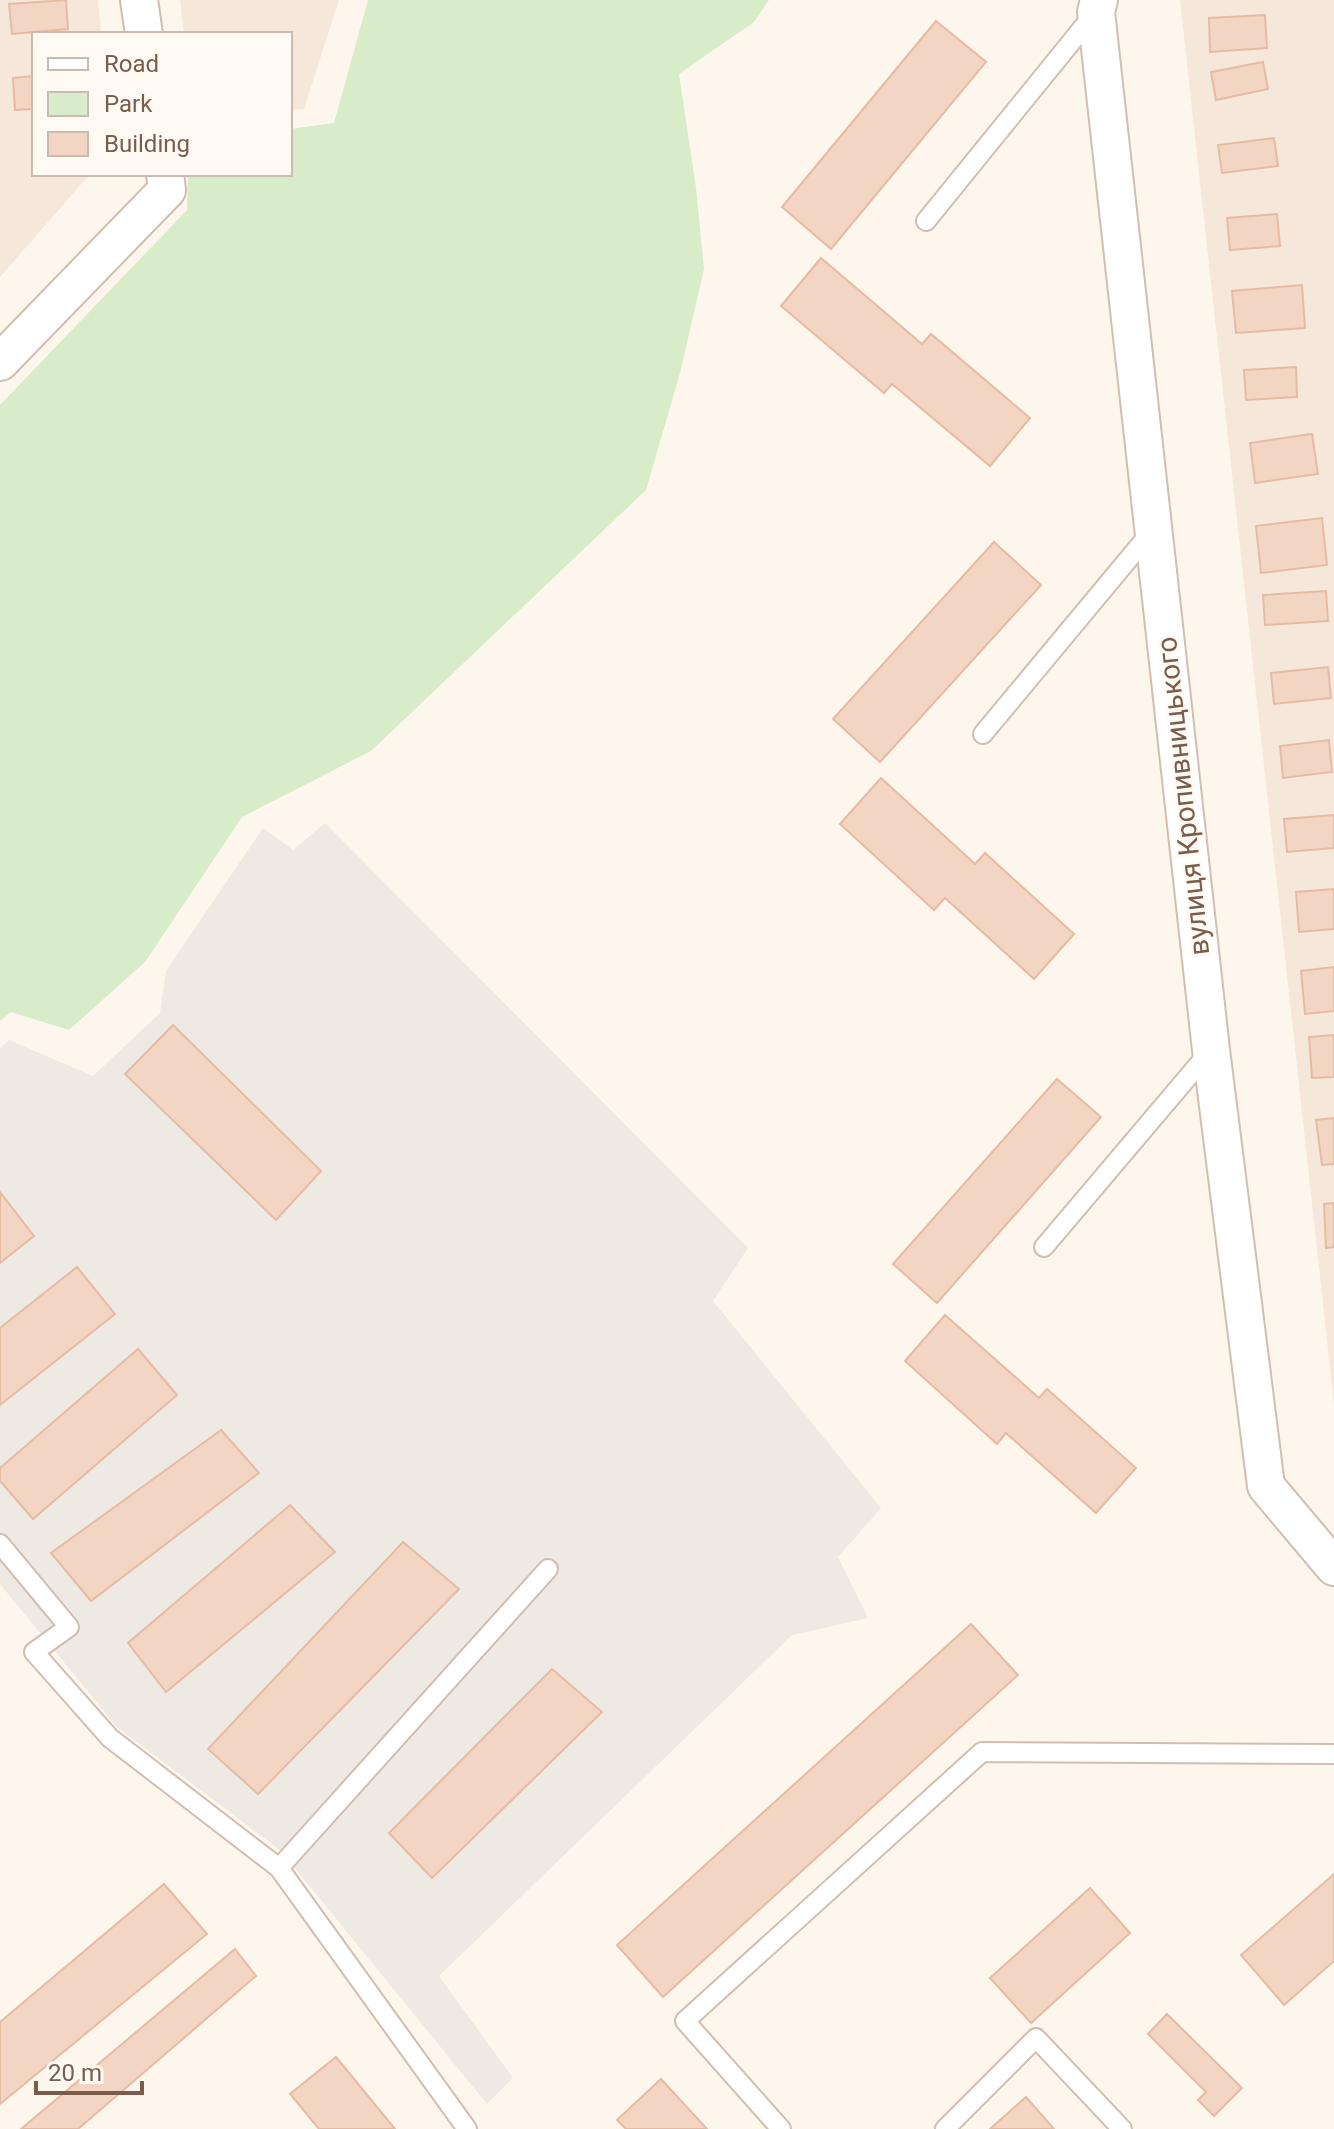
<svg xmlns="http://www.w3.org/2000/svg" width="1334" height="2129" font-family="Roboto,sans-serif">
<rect width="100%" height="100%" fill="#fdf6ec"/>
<g fill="#f5e8da">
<path d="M0,0H98L101,34H34V174H90L0,277Z"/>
<path d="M180,0H339L304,109L290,110V34H184Z"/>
<path d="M1180,0H1334V1404Z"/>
</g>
<path fill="#efe9e4" d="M325,823L748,1248L713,1301L881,1508L838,1557L868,1618L792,1635L439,1976L513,2078L487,2104L281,1851L117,1727L0,1584V1048L9,1040L93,1076L160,1013L166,971L263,828L293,850Z"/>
<path fill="#d8ecc9" d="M368,0H769L754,22L679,74L696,188L704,269L680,373L646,490L371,751L242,817L145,962L69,1030L11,1012L0,1021V405L187,210L188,174H290V129L334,123Z"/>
<g fill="#f3d5c3" stroke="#e6bba3" stroke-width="2">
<path d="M66,0L68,29L12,34L9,4Z"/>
<path d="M1265,15L1267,48L1210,52L1209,18Z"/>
<path d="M936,21L986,62L831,249L782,207Z"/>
<path d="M1263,62L1268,89L1216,100L1211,72Z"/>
<path d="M34,76V109L15,110L13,78Z"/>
<path d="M1274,138L1278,166L1222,173L1218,145Z"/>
<path d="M1277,214L1280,246L1230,250L1227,218Z"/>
<path d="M821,258L922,344L931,334L1030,418L990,466L892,384L884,393L781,306Z"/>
<path d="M1302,285L1305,328L1236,333L1232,291Z"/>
<path d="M1296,367L1297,397L1246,400L1244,370Z"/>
<path d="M1312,434L1318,474L1255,483L1250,443Z"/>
<path d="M1322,518L1327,565L1261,573L1256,526Z"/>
<path d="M994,542L1041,585L880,762L833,719Z"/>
<path d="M1326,591L1328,621L1265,625L1263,595Z"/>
<path d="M1328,667L1331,698L1274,704L1271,673Z"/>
<path d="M1329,740L1332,772L1283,778L1280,746Z"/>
<path d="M881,778L975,864L985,853L1074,934L1034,979L945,898L934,910L840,824Z"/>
<path d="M1334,815V848L1287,852L1284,819Z"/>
<path d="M1334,889V929L1299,932L1296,892Z"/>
<path d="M1334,967V1011L1305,1014L1301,971Z"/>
<path d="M173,1025L321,1171L276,1220L125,1074Z"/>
<path d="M1334,1035V1077L1312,1078L1309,1037Z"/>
<path d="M1057,1079L1101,1117L937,1303L893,1264Z"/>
<path d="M1334,1118V1164L1322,1165L1316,1120Z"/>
<path d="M0,1192L34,1236L0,1263Z"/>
<path d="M1334,1203V1247L1326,1248L1324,1204Z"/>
<path d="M77,1267L115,1314L0,1405V1328Z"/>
<path d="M945,1315L1039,1398L1047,1389L1136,1468L1096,1513L1006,1433L997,1444L905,1361Z"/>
<path d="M138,1349L177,1395L33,1519L0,1481V1468Z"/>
<path d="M221,1430L259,1473L91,1601L51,1553Z"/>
<path d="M290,1505L335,1552L166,1692L128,1643Z"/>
<path d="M403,1542L459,1589L258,1794L208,1749Z"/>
<path d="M971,1624L1018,1675L663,1997L617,1945Z"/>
<path d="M552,1669L602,1712L432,1878L389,1833Z"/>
<path d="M1334,1874V1961L1284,2005L1241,1955Z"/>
<path d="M164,1884L207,1934L0,2104V2022Z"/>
<path d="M1090,1888L1130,1933L1031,2023L990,1978Z"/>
<path d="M235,1949L256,1976L78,2129H21Z"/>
<path d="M1167,2014L1242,2088L1214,2116L1198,2100L1206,2092L1148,2034Z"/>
<path d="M336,2057L395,2129H319L290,2094Z"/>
<path d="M661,2079L707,2129H626L617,2120Z"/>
<path d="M1026,2097L1054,2129H990Z"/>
</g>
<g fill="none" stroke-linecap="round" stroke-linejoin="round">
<g stroke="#d1beb0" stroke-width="22">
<g id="lane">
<path d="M926,221L1094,14"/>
<path d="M983,734L1151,532"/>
<path d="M1044,1247L1210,1051"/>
<path d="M0,1544L69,1627L34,1652L110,1738L279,1868L467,2129"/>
<path d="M279,1868L548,1569"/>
<path d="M781,2129L685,2021L982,1752L1334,1754"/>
<path d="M945,2129L1036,2038L1122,2129"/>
</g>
</g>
<g stroke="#d1beb0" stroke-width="40">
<g id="street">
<path d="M139,0L144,34"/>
<path d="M1099,0L1096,12L1211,1050L1266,1486L1334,1567"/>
<path d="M0,362L167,190L165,174"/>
</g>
</g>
<use href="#lane" stroke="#fff" stroke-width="18"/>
<use href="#street" stroke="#fff" stroke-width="36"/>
</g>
<g text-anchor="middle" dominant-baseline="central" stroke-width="6" stroke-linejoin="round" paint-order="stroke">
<g font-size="28" fill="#7a5c4d" stroke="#fffaf3">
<text transform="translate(1183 796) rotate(-96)">вулиця Кропивницького</text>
</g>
</g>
<rect x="32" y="32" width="260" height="144" fill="#fffaf3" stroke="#cabbb1" stroke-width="2"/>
<rect x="48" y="58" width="40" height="12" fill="#ffffff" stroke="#cabbb1" stroke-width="2"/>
<text x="104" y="72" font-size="24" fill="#7a5c4d">Road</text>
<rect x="48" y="92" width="40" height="24" fill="#d8ecc9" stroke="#cabbb1" stroke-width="2"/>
<text x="104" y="112" font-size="24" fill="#7a5c4d">Park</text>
<rect x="48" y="132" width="40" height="24" fill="#f3d5c3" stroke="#cabbb1" stroke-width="2"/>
<text x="104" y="152" font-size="24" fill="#7a5c4d">Building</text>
<path d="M36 2081v12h106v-12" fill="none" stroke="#7a5c4d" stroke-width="4"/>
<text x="48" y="2081" font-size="24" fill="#7a5c4d" stroke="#fffaf3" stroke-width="6" paint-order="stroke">20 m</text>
</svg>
